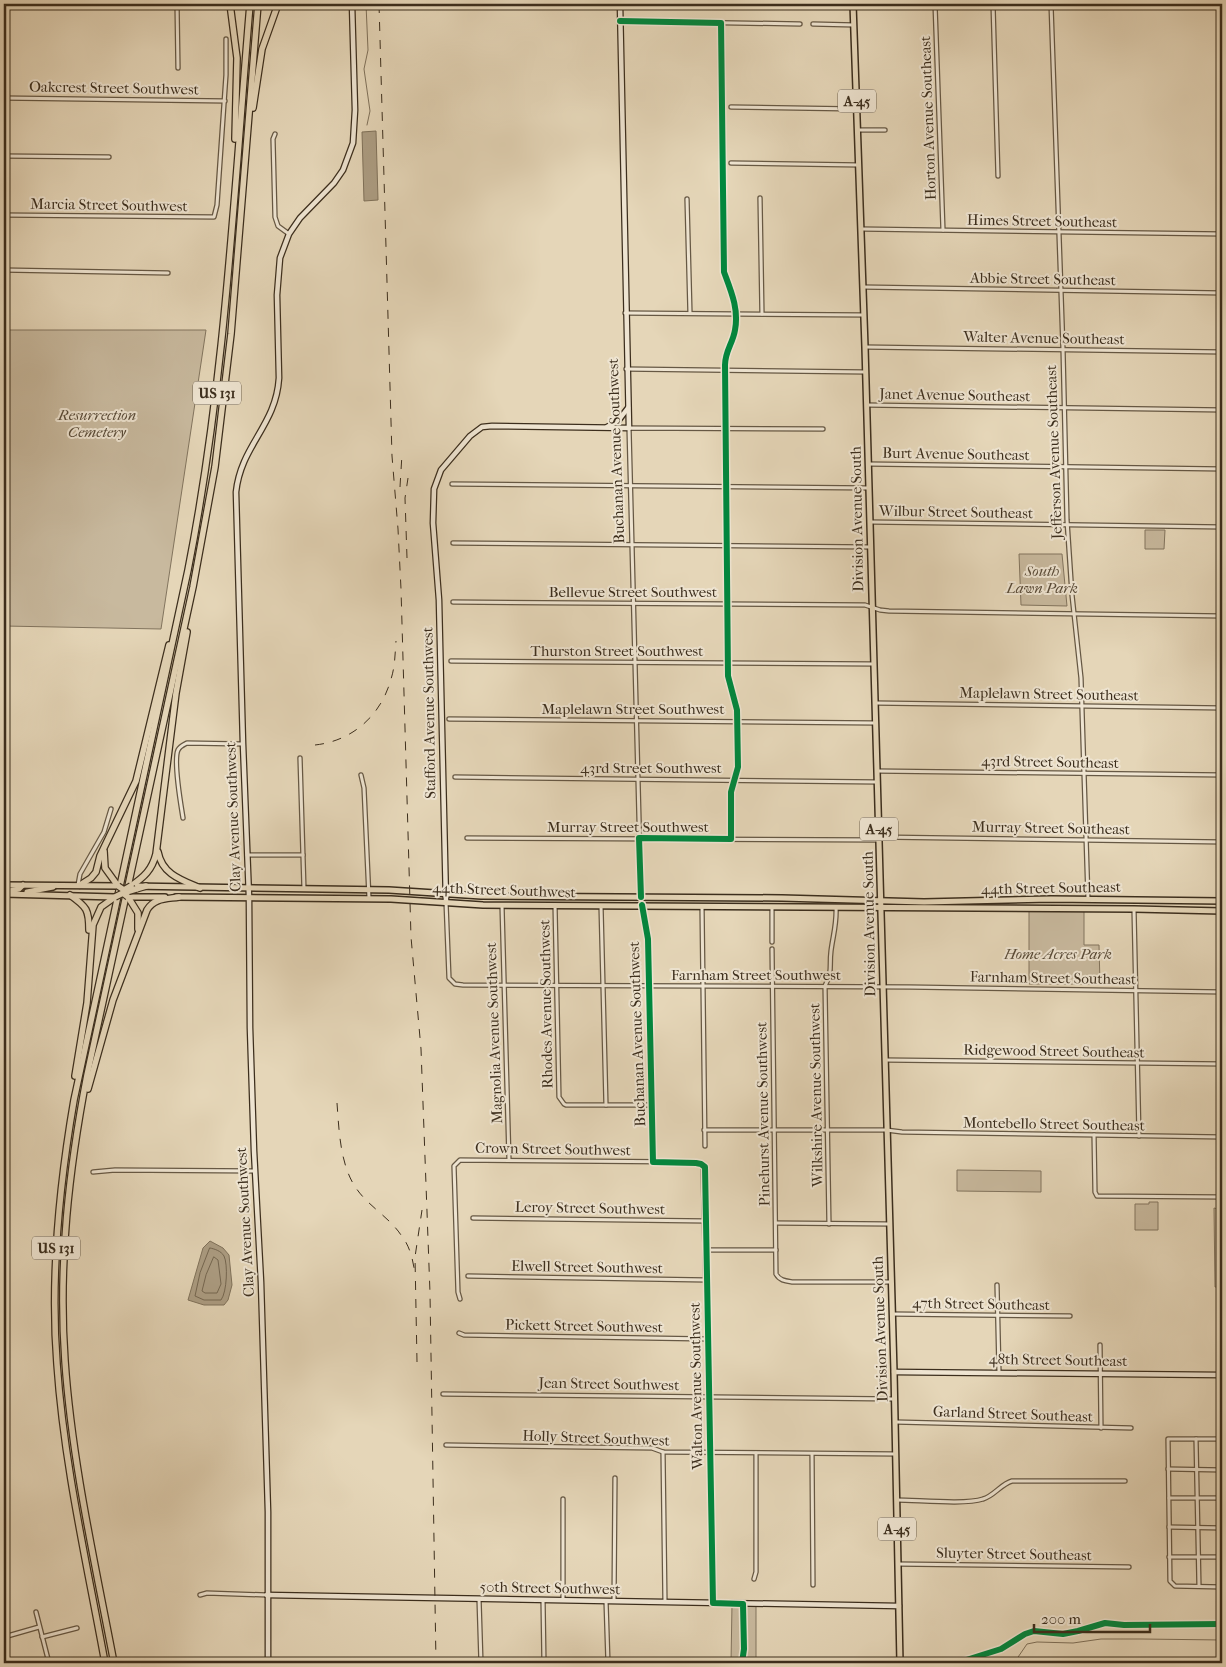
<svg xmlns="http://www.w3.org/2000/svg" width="1226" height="1667" font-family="'IM FELL French Canon',serif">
<rect width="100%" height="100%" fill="#e5d6b8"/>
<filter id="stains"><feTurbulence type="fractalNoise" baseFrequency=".004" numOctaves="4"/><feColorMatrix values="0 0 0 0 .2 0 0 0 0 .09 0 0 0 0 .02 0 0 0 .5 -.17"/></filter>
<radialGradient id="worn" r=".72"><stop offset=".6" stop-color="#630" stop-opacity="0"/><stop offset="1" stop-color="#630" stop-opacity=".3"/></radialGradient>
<g fill="#c8b99e" stroke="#82745e">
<path d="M4,330H206L161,629L4,626Z"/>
<path d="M1145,530H1165L1164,549H1145Z"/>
<path d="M1019,554H1062L1067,606L1021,605Z"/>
<path d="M1029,911H1084V945H1099L1100,984H1029Z"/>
<path d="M957,1170L1041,1171V1192L957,1191Z"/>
<path d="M1149,1202H1158V1230H1135V1204H1149Z"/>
<path d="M1214,1208L1222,1210V1287H1215Z"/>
<path d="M732,1604H756V1663H731Z"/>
</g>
<g fill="#ac9d83" stroke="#7f715a">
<path d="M376,131L378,200L364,201L362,132Z"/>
<path d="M210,1241L223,1248L229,1255L232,1285L228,1300L224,1305H204L188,1300L203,1248Z"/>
</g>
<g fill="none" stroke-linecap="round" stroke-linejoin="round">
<g stroke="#746650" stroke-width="1">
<path d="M210,1248C215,1249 221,1251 224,1256C228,1264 227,1292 221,1300H204L195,1296L200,1273Z"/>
<path d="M214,1257L218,1260L221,1284L217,1293H205L202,1291L206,1275Z"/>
</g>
<g stroke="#7f715a" stroke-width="1">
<path d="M366,4L368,50L364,69L370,111L367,125"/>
<path d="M1014,1663L1027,1644L1037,1642L1073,1643L1101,1639H1141L1222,1640"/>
</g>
<g stroke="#665844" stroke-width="5.5">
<g id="street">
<path d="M5,4L7,98"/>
<path d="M177,4L178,68"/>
<path d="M935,4L943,230"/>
<path d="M993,4L998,176"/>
<path d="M1051,4L1063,349L1067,520L1072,595L1081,678L1088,899"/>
<path d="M620,21L800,24"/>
<path d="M813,24L854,25"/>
<path d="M4,98L225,101"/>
<path d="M731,107L857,109"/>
<path d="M858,130H885"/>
<path d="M275,134L273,139L275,217L278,226L289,234"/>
<path d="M4,156L109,157"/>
<path d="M731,163L859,165"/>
<path d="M760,198L762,314"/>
<path d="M687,199L690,313"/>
<path d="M4,215L214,217L217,205L226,75V39"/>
<path d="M862,229L1222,234"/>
<path d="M4,270L168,273"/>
<path d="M863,287L1222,293"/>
<path d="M625,313L864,315"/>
<path d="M865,347L1222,352"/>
<path d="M626,369L865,372"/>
<path d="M725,370L727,429"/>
<path d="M867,405L1222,410"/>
<path d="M869,464L1222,469"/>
<path d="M452,484L869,488"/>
<path d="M871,522L1222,527"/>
<path d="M453,543L871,547"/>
<path d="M453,602L865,605L880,610L889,611L1222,616"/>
<path d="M451,661L874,664"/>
<path d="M876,703L1222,708"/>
<path d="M449,719L875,723"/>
<path d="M300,758L304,889"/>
<path d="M877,771L1222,775"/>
<path d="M361,775L364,788L369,898"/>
<path d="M455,777L877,782"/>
<path d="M183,818C181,805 173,761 178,750C180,746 183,745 187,743L243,744"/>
<path d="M879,837L1222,842"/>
<path d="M467,838L878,840"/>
<path d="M247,855H303"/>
<path d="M78,885L80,874L104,832L111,809"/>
<path d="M641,897L629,428L823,429"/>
<path d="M446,902L449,978L455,984L463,985L910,987L1222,992"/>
<path d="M555,905L559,1097L564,1104L566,1105H652"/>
<path d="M502,906L509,1160"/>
<path d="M601,906L606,1105"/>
<path d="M642,906L648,939L653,1162"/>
<path d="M702,907L705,1146"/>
<path d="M772,907V942"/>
<path d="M1134,910L1139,1136"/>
<path d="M772,949L776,1274C780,1281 786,1281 793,1282H891"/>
<path d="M886,1060L1222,1064"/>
<path d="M704,1130H886L902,1132L1222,1137"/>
<path d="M1094,1135L1095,1192L1097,1196L1222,1197"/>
<path d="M93,1172L115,1170L255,1171"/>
<path d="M473,1218L706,1221"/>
<path d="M776,1223L889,1224"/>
<path d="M829,1224L825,986C833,970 829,967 831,951C833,935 837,924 836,907"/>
<path d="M706,1250H776"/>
<path d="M468,1276L706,1280"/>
<path d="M997,1285L999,1372"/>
<path d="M460,1299L458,1292L454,1166L460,1160L690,1162L699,1163L703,1166L713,1603"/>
<path d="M892,1314L1070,1316"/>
<path d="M459,1333L464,1335L708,1339"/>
<path d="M1100,1345L1101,1428"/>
<path d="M443,1394L894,1399"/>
<path d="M896,1422L1131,1428"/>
<path d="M1196,1439L1199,1586"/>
<path d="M1222,1439H1168L1170,1581L1175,1586L1222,1587"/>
<path d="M446,1445L652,1448L663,1452L895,1454"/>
<path d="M663,1452L665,1602"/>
<path d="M812,1454L813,1585"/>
<path d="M1168,1469L1222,1470"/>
<path d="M1169,1498H1222"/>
<path d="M897,1500C918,1500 965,1505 983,1499C994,1496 1001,1484 1012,1481H1125"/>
<path d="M1169,1527L1222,1528"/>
<path d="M1169,1557H1222"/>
<path d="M898,1564L1129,1567"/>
<path d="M754,1579L756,1572V1453"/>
<path d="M200,1595L207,1593L267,1595"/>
<path d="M479,1599L481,1663"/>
<path d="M543,1600L544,1663"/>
<path d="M563,1600V1499"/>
<path d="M606,1601L608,1663"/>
<path d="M614,1601L615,1478"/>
<path d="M36,1612L49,1663"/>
<path d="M4,1637L39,1627"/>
<path d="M42,1637L77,1628"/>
<path d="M69,1663L82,1660"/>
</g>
</g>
<g stroke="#3c2e1d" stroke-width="7">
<g id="secondary">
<path d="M607,427L618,421L628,408"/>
<path d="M446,902L439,600L433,523L434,489L441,470L470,436L482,427L492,426L629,428L620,4"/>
<path d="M894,1372L1222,1375"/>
<path d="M267,1595L899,1606"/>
<path d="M268,1663V1512L261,1282L254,1151L250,1028L249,897L243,744L236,492C241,445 276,426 279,378L277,295L280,258L289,234L300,218L334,183L343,170L353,143L355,110L352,4"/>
</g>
</g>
<g stroke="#3c2e1d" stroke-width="8">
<g id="primary">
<path d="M853,4L865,347L894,1372L900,1663"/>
<path d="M4,885L118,886"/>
<path d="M131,886L389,890L481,896L782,898L924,902L1051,899L1222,901"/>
<path d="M4,892L19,889L23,885"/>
<path d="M27,892L53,887"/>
<path d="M4,894L115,897"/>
<path d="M128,897H165"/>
<path d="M176,897L391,899L483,905L1134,909L1222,911"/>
</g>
</g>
<g stroke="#3c2e1d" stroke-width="8">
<g id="highway">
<path d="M230,4L237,58L235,139"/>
<path d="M253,108L262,49L278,4"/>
<path d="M104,851L105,868L118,886"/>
<path d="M158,852C162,874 181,880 200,888"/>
<path d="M80,885L91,878L96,872L100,856L136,781L169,645"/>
<path d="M131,886C144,877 152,870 156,854L176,693L187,632"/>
<path d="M136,889L146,886"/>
<path d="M70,895C87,907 89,910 89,930"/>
<path d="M128,897L138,913V929"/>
<path d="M75,1076L87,1003L93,925L101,907L115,897"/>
<path d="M88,1089L113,1000L147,910C154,898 166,899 179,897"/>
<path d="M105,1663C87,1564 64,1465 57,1364C50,1275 59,1187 74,1100L188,570C225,383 234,193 250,4"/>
<path d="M114,1663C95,1563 72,1462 65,1361C58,1264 69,1169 87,1075L193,587L215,467L231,334L258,4"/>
</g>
</g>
<use href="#street" stroke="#eee4d1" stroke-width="3"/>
<use href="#secondary" stroke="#eee4d1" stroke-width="4.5"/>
<use href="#primary" stroke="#e5d6b8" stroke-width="5"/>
<use href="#highway" stroke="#e5d6b8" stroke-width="5.5"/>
<g stroke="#3c2e1d" stroke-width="1" stroke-dasharray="9 9" stroke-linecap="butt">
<path d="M379,4L392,456L398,529L401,589L411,937L421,1049L430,1293L436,1663"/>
<path d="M400,487L402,454"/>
<path d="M407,558L405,498L408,478"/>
<path d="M315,745C352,741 381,716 391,679C395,667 395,654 396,641"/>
<path d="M337,1103C339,1130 340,1165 356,1188C368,1206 389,1217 401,1235C410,1246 413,1260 415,1274"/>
<path d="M417,1362L415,1257L422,1210"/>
</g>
<g stroke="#3c2e1d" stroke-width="8" stroke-linecap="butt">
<g id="highway-bridge">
<path d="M118,886L124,890L131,886"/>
<path d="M126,892L136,889"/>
<path d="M115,897L123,893L128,897"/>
</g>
</g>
<use href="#highway-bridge" stroke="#e5d6b8" stroke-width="5.5"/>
<g stroke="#eee4d1" stroke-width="9">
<g id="cycleway">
<path d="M620,21L721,23L724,272C731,291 739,309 735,330C733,343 725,351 725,365L728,676L737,710L738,767L731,792V839L639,838L641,897"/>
<path d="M642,905L648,939L653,1162L696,1163L701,1164L705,1167L713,1603L743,1604L744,1649L742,1663"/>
<path d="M907,1663L963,1661L1001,1649L1025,1634L1034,1631L1063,1634L1078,1631L1105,1623L1124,1625L1222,1624"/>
</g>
</g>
<use href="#cycleway" stroke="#00873e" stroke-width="6"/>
</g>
<g text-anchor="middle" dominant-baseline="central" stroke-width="4" stroke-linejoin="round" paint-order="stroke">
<g fill="#eee4d1" stroke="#716553" stroke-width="1">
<rect x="838" y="89.5" width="38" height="23" rx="4"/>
<rect x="193" y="381.5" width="48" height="23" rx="4"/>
<rect x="860" y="817.5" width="38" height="23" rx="4"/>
<rect x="32" y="1236.5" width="48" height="23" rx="4"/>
<rect x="878" y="1517.5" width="38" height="23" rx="4"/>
</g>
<g font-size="14" font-weight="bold" fill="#3c2e1d">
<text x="857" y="101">A-45</text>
<text x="217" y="393">US 131</text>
<text x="879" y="829">A-45</text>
<text x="56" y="1248">US 131</text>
<text x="897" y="1529">A-45</text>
</g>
<g font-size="15" fill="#3c2e1d" stroke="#eee4d1">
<text transform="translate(114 88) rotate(1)">Oakcrest Street Southwest</text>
<text transform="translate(928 118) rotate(-92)">Horton Avenue Southeast</text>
<text transform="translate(109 205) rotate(1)">Marcia Street Southwest</text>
<text transform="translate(1042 221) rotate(1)">Himes Street Southeast</text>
<text transform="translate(1043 279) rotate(1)">Abbie Street Southeast</text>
<text transform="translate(1044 338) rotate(1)">Walter Avenue Southeast</text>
<text transform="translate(955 395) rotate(1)">Janet Avenue Southeast</text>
<text transform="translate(616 451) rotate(-92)">Buchanan Avenue Southwest</text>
<text transform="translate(1054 452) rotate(-92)">Jefferson Avenue Southeast</text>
<text transform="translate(956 454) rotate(1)">Burt Avenue Southeast</text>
<text transform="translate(956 512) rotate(1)">Wilbur Street Southeast</text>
<text transform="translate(857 519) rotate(-91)">Division Avenue South</text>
<text x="633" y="592">Bellevue Street Southwest</text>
<text x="617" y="651">Thurston Street Southwest</text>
<text transform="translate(1049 694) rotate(1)">Maplelawn Street Southeast</text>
<text x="633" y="709">Maplelawn Street Southwest</text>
<text transform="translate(429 713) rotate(-91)">Stafford Avenue Southwest</text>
<text transform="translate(1050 762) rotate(1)">43rd Street Southeast</text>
<text x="651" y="768">43rd Street Southwest</text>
<text transform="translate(233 817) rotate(-92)">Clay Avenue Southwest</text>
<text x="628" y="827">Murray Street Southwest</text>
<text transform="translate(1051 828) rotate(1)">Murray Street Southeast</text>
<text transform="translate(1051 888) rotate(-1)">44th Street Southeast</text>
<text transform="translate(504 890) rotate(2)">44th Street Southwest</text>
<text transform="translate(869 924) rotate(-91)">Division Avenue South</text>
<text x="756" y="975">Farnham Street Southwest</text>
<text transform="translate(1053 978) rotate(1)">Farnham Street Southeast</text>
<text transform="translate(546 1004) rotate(-91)">Rhodes Avenue Southwest</text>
<text transform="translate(494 1033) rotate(-92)">Magnolia Avenue Southwest</text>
<text transform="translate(637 1034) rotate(-92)">Buchanan Avenue Southwest</text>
<text transform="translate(1054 1051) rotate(1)">Ridgewood Street Southeast</text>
<text transform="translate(816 1095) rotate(-91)">Wilkshire Avenue Southwest</text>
<text transform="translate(763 1114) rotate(-91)">Pinehurst Avenue Southwest</text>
<text transform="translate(1054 1124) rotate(1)">Montebello Street Southeast</text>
<text transform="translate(553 1149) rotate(1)">Crown Street Southwest</text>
<text transform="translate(590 1208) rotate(1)">Leroy Street Southwest</text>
<text transform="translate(245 1222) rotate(-93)">Clay Avenue Southwest</text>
<text transform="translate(587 1267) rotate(1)">Elwell Street Southwest</text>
<text transform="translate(981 1304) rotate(1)">47th Street Southeast</text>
<text transform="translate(584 1326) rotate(1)">Pickett Street Southwest</text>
<text transform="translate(880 1329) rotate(-92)">Division Avenue South</text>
<text transform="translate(1058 1360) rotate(1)">48th Street Southeast</text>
<text transform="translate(609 1384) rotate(1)">Jean Street Southwest</text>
<text transform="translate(696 1386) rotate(-91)">Walton Avenue Southwest</text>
<text transform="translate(1013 1414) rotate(2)">Garland Street Southeast</text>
<text transform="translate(596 1438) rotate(2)">Holly Street Southwest</text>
<text transform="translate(1014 1554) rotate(1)">Sluyter Street Southeast</text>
<text transform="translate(550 1588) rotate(1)">50th Street Southwest</text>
</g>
<g font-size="15" font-style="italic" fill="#584a37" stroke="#eee4d1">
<text x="97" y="415">Resurrection<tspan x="97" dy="17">Cemetery</tspan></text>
<text x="1042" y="571">South<tspan x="1042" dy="17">Lawn Park</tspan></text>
<text x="1058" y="954">Home Acres Park</text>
</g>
</g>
<rect width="1226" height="1667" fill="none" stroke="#e5d6b8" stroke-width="20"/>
<rect x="5" y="5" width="1216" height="1657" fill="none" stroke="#3c2e1d" stroke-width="2.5"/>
<rect x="10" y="10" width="1206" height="1647" fill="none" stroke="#3c2e1d"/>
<path d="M1034 1624v8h116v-8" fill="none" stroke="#3c2e1d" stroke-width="2.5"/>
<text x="1041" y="1624" font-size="15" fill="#3c2e1d" stroke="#eee4d1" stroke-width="4" paint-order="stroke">200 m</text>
<rect width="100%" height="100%" filter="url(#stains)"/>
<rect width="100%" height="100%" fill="url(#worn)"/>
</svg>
